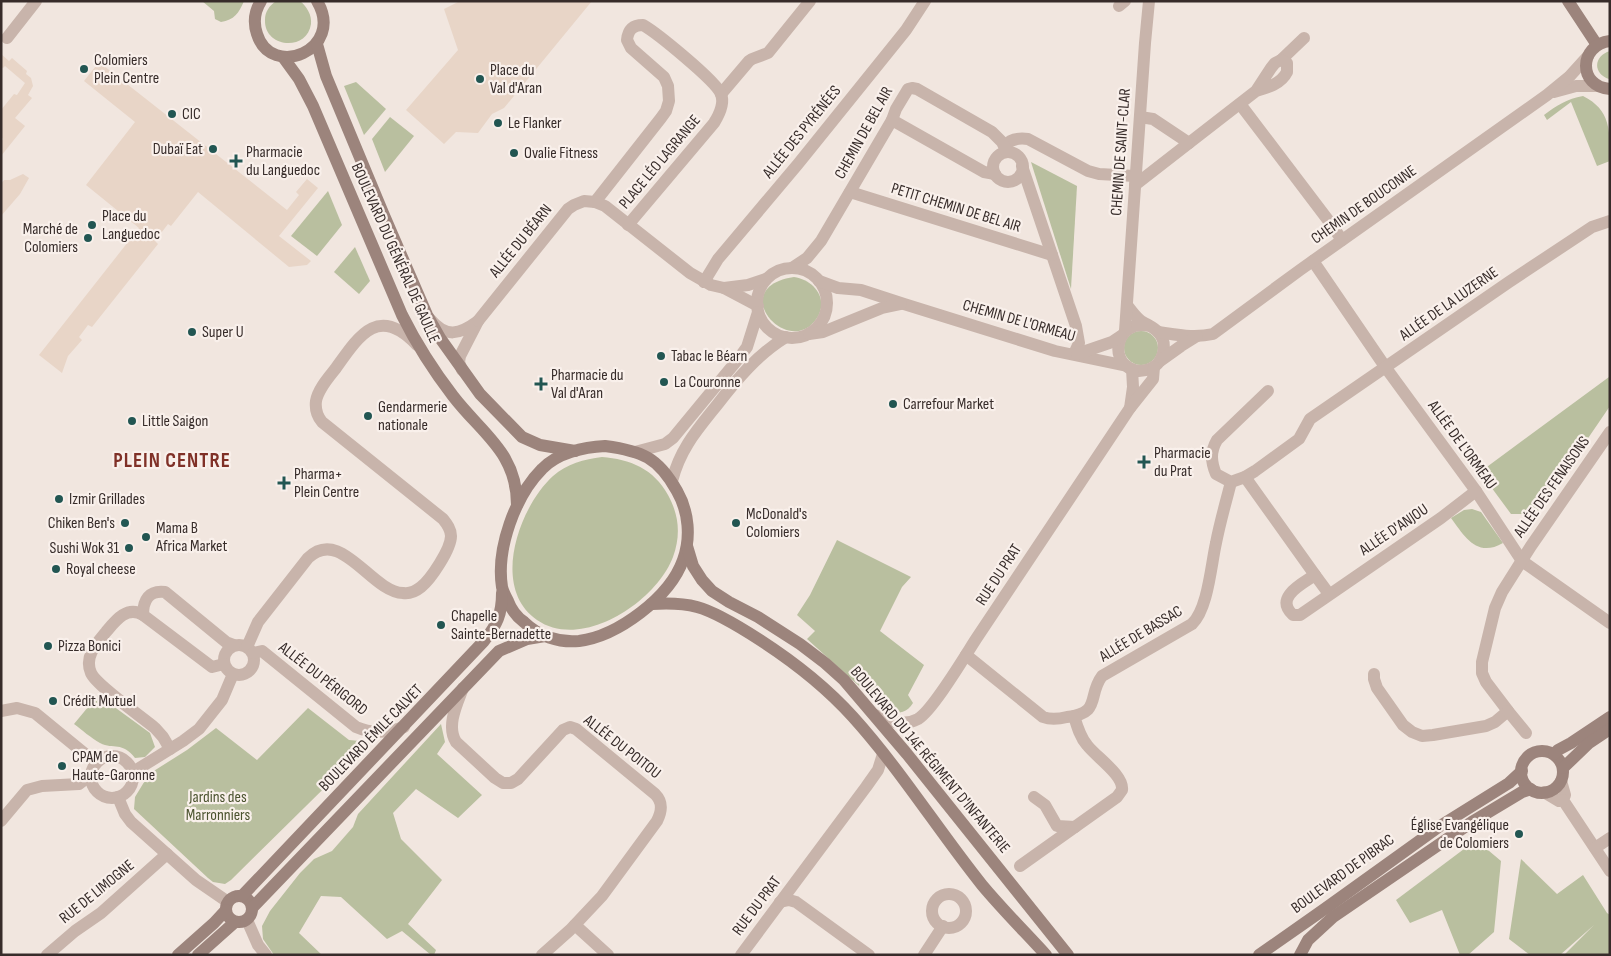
<svg xmlns="http://www.w3.org/2000/svg" width="1611" height="956" font-family="'Sofia Sans Condensed',sans-serif">
<rect width="100%" height="100%" fill="#f1e6df"/>
<g fill="#b9bf9f">
<path d="M202,1H244C239,13 234,20 221,22L215,19L214,11Z"/>
<path d="M276,1H300C307,7 312,15 311,24C307,52 264,48 265,20C265,12 269,6 276,1Z"/>
<path d="M1610,51V79H1609C1593,74 1593,56 1610,51Z"/>
<path d="M356,82L386,109L364,135L344,86Z"/>
<path d="M1583,96C1611,110 1610,131 1610,161L1597,166L1571,102L1547,120L1544,115C1557,105 1567,99 1583,96Z"/>
<path d="M390,117L414,136L385,172L372,139Z"/>
<path d="M1031,162L1077,186L1071,289Z"/>
<path d="M328,191L342,225L317,256L291,236Z"/>
<path d="M355,247L370,281L359,294L334,272Z"/>
<path d="M794,277C814,280 829,299 817,318C789,361 724,287 794,277Z"/>
<circle cx="1141" cy="348" r="17"/>
<path d="M1609,377L1610,406L1535,516L1526,514H1511L1480,472Z"/>
<path d="M602,457C630,459 654,469 668,495C679,515 681,535 673,557C656,602 582,651 537,620C490,588 519,507 553,476C567,464 584,459 602,457Z"/>
<path d="M1472,509L1481,512L1503,543C1477,558 1465,537 1451,518L1464,510Z"/>
<path d="M837,540L911,577L902,587L880,631L924,665L908,695L913,703C907,713 900,713 889,713L807,639L815,631L797,615L810,595Z"/>
<path d="M98,695L150,733L155,747L145,757L135,758C122,741 114,750 100,743C91,738 82,730 74,724Z"/>
<path d="M308,708L349,740L371,742L231,880L225,884L213,882L208,878L134,809L135,797L149,774L187,750L216,728L257,760Z"/>
<path d="M441,724L445,742L437,754L482,795L458,818L416,789L393,813L401,839L442,880L408,924L436,950L434,955H431L402,931L387,939L341,897L321,896L299,933L322,955H274L263,939L262,926L270,911L300,873L314,859L332,851L353,827L358,814Z"/>
<path d="M1476,840L1501,861L1494,932L1468,955H1460L1442,910L1410,923L1396,900Z"/>
<path d="M1521,859L1557,894L1583,875L1607,913L1610,915V955H1564L1594,925L1560,955H1530L1509,939Z"/>
</g>
<g fill="#e8d5c7">
<path d="M460,1H592L504,108L492,114L478,133L456,132L444,144L406,110L458,50L444,9Z"/>
<path d="M1,54L9,61L12,58L27,71L26,74L31,78L33,86L28,95L32,98L15,118L25,126L1,156V142L3,139L1,137V110L14,94L17,95L25,83L5,66L3,68L1,67Z"/>
<path d="M99,62L287,210L299,195L296,192L307,179L318,188L279,236L311,261L307,265L289,267L198,192L171,226L168,224L155,241L158,244L92,327L88,325L79,337L82,340L68,356L62,373L39,355L139,228L86,185L135,122L84,81Z"/>
<path d="M23,174L29,178L20,194L1,216V184L4,180H10Z"/>
</g>
<g fill="none" stroke-linecap="round" stroke-linejoin="round">
<g stroke="#c8b4ab" stroke-width="12">
<path d="M1119,6L1125,1"/>
<path d="M7,38L36,1"/>
<path d="M1281,60L1304,38"/>
<path d="M1554,92L1576,86H1597"/>
<path d="M721,94L749,61L752,59L768,53L810,1"/>
<path d="M1240,104L1328,220L1342,240"/>
<path d="M892,120L984,172L995,174"/>
<path d="M1189,143L1256,91C1267,88 1281,84 1287,72V63L1281,60L1275,63L1271,68L1256,91"/>
<path d="M1005,146C1010,139 1020,138 1028,139L1088,171L1099,174L1135,176"/>
<circle cx="1008" cy="167" r="15"/>
<path d="M1022,166L1076,326L1079,343L1074,354"/>
<path d="M1135,185L1189,143L1153,119L1140,117"/>
<path d="M850,192L1052,255"/>
<path d="M595,202L661,118L666,111L669,101L668,86L664,77L631,48L627,40C628,30 633,25 643,25C657,33 716,81 721,94C725,104 719,115 714,123L628,225"/>
<path d="M1313,261L1386,368L1476,491L1522,561L1610,623"/>
<path d="M792,268L807,258L821,241L892,120L896,109L908,89L912,88L917,89L992,132L1002,142L1007,152"/>
<circle cx="792" cy="303" r="35"/>
<path d="M819,281L838,288L861,290L904,304L1055,351L1127,366"/>
<path d="M704,282L718,259L798,164L906,30L925,1"/>
<path d="M724,288L748,285L766,279"/>
<path d="M1127,305C1131,310 1134,315 1140,320C1145,324 1154,327 1159,333C1166,341 1165,353 1159,362C1155,368 1146,371 1139,371C1106,367 1115,318 1149,326"/>
<path d="M430,319C446,338 459,335 478,321L460,356L459,362L462,370"/>
<path d="M478,321L568,209L574,205L584,201L595,202L605,206L690,273L711,285L724,288L758,306"/>
<path d="M1125,331L1145,43L1149,1"/>
<path d="M1158,332C1176,335 1196,338 1213,334L1300,270L1547,95L1569,77L1588,56"/>
<path d="M809,334L823,332L882,308L901,304"/>
<path d="M1077,354L1112,342L1121,336"/>
<path d="M1160,361L1181,346L1197,336"/>
<path d="M1268,391L1217,440C1210,452 1211,462 1216,474L1231,482L1245,477L1255,471L1299,439L1310,419L1509,282L1592,227L1610,221"/>
<path d="M1130,408L1133,387L1132,369"/>
<path d="M635,452L665,444L673,438L739,358L747,347L758,312"/>
<path d="M1245,477L1315,575"/>
<path d="M672,481C680,449 697,430 717,405C737,379 757,355 786,337"/>
<path d="M1329,594L1315,575C1302,584 1274,597 1293,615H1300L1441,518L1476,491"/>
<path d="M143,615C127,605 115,621 106,632C96,644 84,657 91,673C96,685 142,717 155,728L163,737L170,749"/>
<circle cx="239" cy="660" r="15"/>
<path d="M247,647L258,622L308,558C341,526 371,592 403,593C409,594 416,591 421,587C431,579 451,549 451,536C451,529 447,524 443,519L322,422C317,416 315,409 316,401C318,389 329,377 336,368C360,334 379,305 417,345"/>
<path d="M253,653L262,651L356,727C372,734 387,733 404,727"/>
<path d="M966,655L1043,717C1051,720 1059,719 1067,717C1102,713 1087,696 1102,676L1192,624C1208,609 1211,565 1216,543C1220,522 1226,502 1231,482"/>
<path d="M224,664L212,667L143,615C143,600 149,590 165,592L226,642L234,645"/>
<path d="M1374,674V679L1377,688L1403,725L1412,732L1422,736L1433,735L1486,726L1495,722L1508,711L1486,682L1482,673V662L1495,608L1502,592L1531,546L1610,432"/>
<path d="M463,688C457,704 446,726 456,742L495,778L503,783H511L518,779L563,730L570,727L576,729L655,794C663,802 662,811 657,821L602,896L570,930L542,955"/>
<path d="M1,711L17,708L35,713L96,763"/>
<path d="M1508,711L1526,733"/>
<path d="M875,715C889,721 903,727 918,719C933,710 965,656 976,639C1027,562 1079,485 1130,408L1153,379L1154,367"/>
<circle cx="112" cy="777" r="21"/>
<path d="M133,772L183,741L199,729L222,700L233,674"/>
<path d="M1561,781L1565,795L1563,800L1610,871"/>
<path d="M1544,792L1559,801L1563,800"/>
<path d="M118,797L125,814L131,822L196,880L228,902"/>
<path d="M1034,797L1045,805L1057,826L1075,827"/>
<path d="M1,821L27,790L42,786L79,784L92,774"/>
<path d="M1595,848L1610,838"/>
<path d="M1020,866L1117,797L1122,790C1124,775 1096,757 1087,745C1080,737 1077,726 1074,716"/>
<circle cx="949" cy="911" r="17"/>
<path d="M780,902L789,900L796,902L869,955"/>
<path d="M247,920L258,945L266,955"/>
<path d="M575,925L608,955"/>
<path d="M47,955L75,931L101,913L167,854"/>
<path d="M741,955L866,787L878,770L883,754"/>
<path d="M924,955L943,926"/>
</g>
<g stroke="#9c847c" stroke-width="12">
<path d="M261,1C254,12 253,22 257,34C271,80 346,50 317,1"/>
<path d="M1568,1L1597,45"/>
<path d="M1610,41C1578,45 1578,87 1610,89"/>
<path d="M317,44L326,76L383,213L427,315L440,338L480,394L522,437L540,445L575,451"/>
<path d="M283,57L299,79L313,106L402,315C417,345 433,370 453,396C482,434 517,452 517,505"/>
<path d="M605,446C642,451 658,457 677,491C689,512 691,538 683,560C670,597 618,636 579,641C559,643 538,636 524,622C517,617 511,609 508,601C506,597 503,592 502,587C496,549 515,496 542,469C557,453 584,447 605,446Z"/>
<path d="M687,546L693,566L702,580L712,591L729,602L758,617L800,644L825,663L844,680L907,754L1068,955"/>
<path d="M652,604C667,603 682,603 697,607C716,612 743,629 760,640C794,662 826,687 853,717C900,769 938,830 982,885C1002,909 1025,932 1046,955"/>
<circle cx="1542" cy="772" r="21"/>
<path d="M1554,754L1558,750L1571,743L1610,717"/>
<path d="M1563,768L1589,743L1610,729"/>
<circle cx="239" cy="909" r="13"/>
<path d="M240,896H242L484,641C497,625 502,614 502,593"/>
<path d="M252,908L499,651L527,639L545,636"/>
<path d="M178,955L214,923L226,910"/>
<path d="M198,955L235,922"/>
<path d="M1259,955L1326,908L1440,826L1509,783L1522,771"/>
<path d="M1300,955L1308,940L1333,917L1472,822L1522,792L1531,789"/>
</g>
</g>
<g fill="#225652" stroke="#f9f0eb" stroke-width="2">
<circle cx="84" cy="69" r="5"/>
<circle cx="480" cy="79" r="5"/>
<circle cx="172" cy="114" r="5"/>
<circle cx="498" cy="123" r="5"/>
<circle cx="213" cy="149" r="5"/>
<circle cx="514" cy="153" r="5"/>
<path d="M233.5 153.5h5v5h5v5h-5v5h-5v-5h-5v-5h5z"/>
<circle cx="92" cy="225" r="5"/>
<circle cx="88" cy="238" r="5"/>
<circle cx="192" cy="332" r="5"/>
<circle cx="661" cy="356" r="5"/>
<circle cx="664" cy="382" r="5"/>
<path d="M538.5 376.5h5v5h5v5h-5v5h-5v-5h-5v-5h5z"/>
<circle cx="893" cy="404" r="5"/>
<circle cx="368" cy="416" r="5"/>
<circle cx="132" cy="421" r="5"/>
<path d="M1141.5 454.5h5v5h5v5h-5v5h-5v-5h-5v-5h5z"/>
<path d="M281.5 475.5h5v5h5v5h-5v5h-5v-5h-5v-5h5z"/>
<circle cx="59" cy="499" r="5"/>
<circle cx="125" cy="523" r="5"/>
<circle cx="736" cy="523" r="5"/>
<circle cx="146" cy="537" r="5"/>
<circle cx="129" cy="548" r="5"/>
<circle cx="56" cy="569" r="5"/>
<circle cx="441" cy="625" r="5"/>
<circle cx="48" cy="646" r="5"/>
<circle cx="53" cy="701" r="5"/>
<circle cx="62" cy="766" r="5"/>
<circle cx="1519" cy="834" r="5"/>
</g>
<g text-anchor="middle" dominant-baseline="central" stroke-width="4.5" stroke-linejoin="round" paint-order="stroke">
<g font-size="16" fill="#372c2a" stroke="#f9f0eb" text-anchor="start">
<text x="94" y="60">Colomiers<tspan x="94" dy="18">Plein Centre</tspan></text>
<text x="490" y="70">Place du<tspan x="490" dy="18">Val d'Aran</tspan></text>
<text x="182" y="114">CIC</text>
<text x="508" y="123">Le Flanker</text>
<text x="203" y="149" text-anchor="end">Dubaï Eat</text>
<text x="246" y="152">Pharmacie<tspan x="246" dy="18">du Languedoc</tspan></text>
<text x="524" y="153">Ovalie Fitness</text>
<text x="102" y="216">Place du<tspan x="102" dy="18">Languedoc</tspan></text>
<text x="78" y="229" text-anchor="end">Marché de<tspan x="78" dy="18">Colomiers</tspan></text>
<text x="202" y="332">Super U</text>
<text x="671" y="356">Tabac le Béarn</text>
<text x="551" y="375">Pharmacie du<tspan x="551" dy="18">Val d'Aran</tspan></text>
<text x="674" y="382">La Couronne</text>
<text x="903" y="404">Carrefour Market</text>
<text x="378" y="407">Gendarmerie<tspan x="378" dy="18">nationale</tspan></text>
<text x="142" y="421">Little Saigon</text>
<text x="1154" y="453">Pharmacie<tspan x="1154" dy="18">du Prat</tspan></text>
<text x="294" y="474">Pharma+<tspan x="294" dy="18">Plein Centre</tspan></text>
<text x="69" y="499">Izmir Grillades</text>
<text x="746" y="514">McDonald's<tspan x="746" dy="18">Colomiers</tspan></text>
<text x="115" y="523" text-anchor="end">Chiken Ben's</text>
<text x="156" y="528">Mama B<tspan x="156" dy="18">Africa Market</tspan></text>
<text x="119" y="548" text-anchor="end">Sushi Wok 31</text>
<text x="66" y="569">Royal cheese</text>
<text x="451" y="616">Chapelle<tspan x="451" dy="18">Sainte-Bernadette</tspan></text>
<text x="58" y="646">Pizza Bonici</text>
<text x="63" y="701">Crédit Mutuel</text>
<text x="72" y="757">CPAM de<tspan x="72" dy="18">Haute-Garonne</tspan></text>
<text x="1509" y="825" text-anchor="end">Église Evangélique<tspan x="1509" dy="18">de Colomiers</tspan></text>
</g>
<g font-size="16" fill="#372c2a" stroke="#f9f0eb">
<text transform="translate(802 132) rotate(-51)">ALLÉE DES PYRÉNÉES</text>
<text transform="translate(864 133) rotate(-61)">CHEMIN DE BEL AIR</text>
<text transform="translate(1121 152) rotate(-86)">CHEMIN DE SAINT-CLAR</text>
<text transform="translate(660 162) rotate(-50)">PLACE LÉO LAGRANGE</text>
<text transform="translate(1364 205) rotate(-35)">CHEMIN DE BOUCONNE</text>
<text transform="translate(956 208) rotate(17)">PETIT CHEMIN DE BEL AIR</text>
<text transform="translate(521 241) rotate(-51)">ALLÉE DU BÉARN</text>
<text transform="translate(395 253) rotate(66)">BOULEVARD DU GÉNÉRAL DE GAULLE</text>
<text transform="translate(1449 304) rotate(-35)">ALLÉE DE LA LUZERNE</text>
<text transform="translate(1019 321) rotate(16)">CHEMIN DE L'ORMEAU</text>
<text transform="translate(1462 445) rotate(54)">ALLÉE DE L'ORMEAU</text>
<text transform="translate(1552 487) rotate(-55)">ALLÉE DES FENAISONS</text>
<text transform="translate(1394 530) rotate(-34)">ALLÉE D'ANJOU</text>
<text transform="translate(999 575) rotate(-57)">RUE DU PRAT</text>
<text transform="translate(1141 634) rotate(-31)">ALLÉE DE BASSAC</text>
<text transform="translate(323 679) rotate(38)">ALLÉE DU PÉRIGORD</text>
<text transform="translate(371 738) rotate(-46)">BOULEVARD ÉMILE CALVET</text>
<text transform="translate(622 747) rotate(38)">ALLÉE DU POITOU</text>
<text transform="translate(930 760) rotate(50)">BOULEVARD DU 14E RÉGIMENT D'INFANTERIE</text>
<text transform="translate(1343 874) rotate(-36)">BOULEVARD DE PIBRAC</text>
<text transform="translate(97 892) rotate(-39)">RUE DE LIMOGNE</text>
<text transform="translate(757 906) rotate(-53)">RUE DU PRAT</text>
</g>
<g font-size="16" fill="#4b532f" stroke="#f9f0eb">
<text x="218" y="797">Jardins des<tspan x="218" dy="18">Marronniers</tspan></text>
</g>
<g font-size="21" font-weight="bold" letter-spacing="1" fill="#803128" stroke="#f9f0eb">
<text x="172" y="460">PLEIN CENTRE</text>
</g>
</g>
<rect width="1611" height="956" fill="none" stroke="#372c2a" stroke-width="5"/>
</svg>
